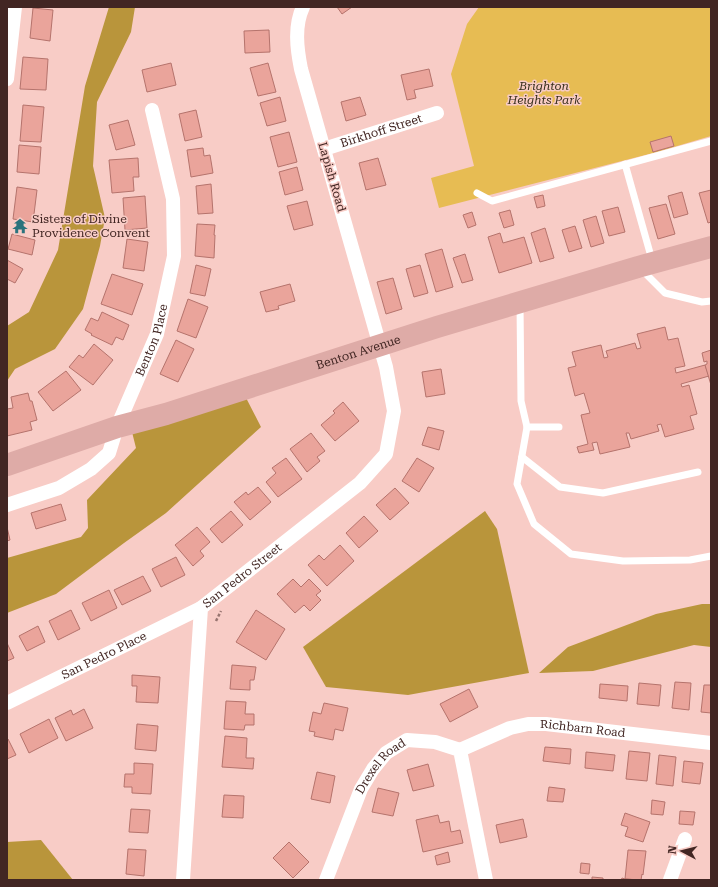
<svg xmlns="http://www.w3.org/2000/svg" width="718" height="887" font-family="'Roboto Serif',serif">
<rect width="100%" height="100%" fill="#f8ccc6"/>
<path fill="#e7bc53" d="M479,7H711V136L657,152L439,208L431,178L474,166L451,74L467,24Z"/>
<g fill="#b9953b">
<path d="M109,7H135L131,32L97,102L93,166L105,218L100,246L83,309L55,349L15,369L7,381V326L29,312L58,250L85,86Z"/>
<path d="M242,390L261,427L166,513L124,543L56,594L7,613V558L81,537L88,528L87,500L136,448L130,424Z"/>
<path d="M485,511L497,529L529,673L408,695L326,687L303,647Z"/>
<path d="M702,604H711V647L694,645L593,671L539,673L568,647L656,614Z"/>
<path d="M41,840L73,880H7V842Z"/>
</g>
<g fill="#eaa49b" stroke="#b5736c">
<path d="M337,7H352L342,14Z"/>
<path d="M33,8L53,10L50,41L30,38Z"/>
<path d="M269,30L270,52L245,53L244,31Z"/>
<path d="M23,57L48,59L46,90L20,89Z"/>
<path d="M171,63L176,85L147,92L142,70Z"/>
<path d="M268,63L276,92L258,96L250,68Z"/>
<path d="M429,69L433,86L414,90L416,98L407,100L401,75Z"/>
<path d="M280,97L286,121L267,126L260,103Z"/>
<path d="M360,97L366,115L346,121L341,102Z"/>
<path d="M23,105L44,107L41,142L20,141Z"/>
<path d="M196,110L202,137L185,141L179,114Z"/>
<path d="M128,120L135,145L116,150L109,125Z"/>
<path d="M289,132L297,162L278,167L270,137Z"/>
<path d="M671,136L674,146L653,152L650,142Z"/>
<path d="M19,145L41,147L39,174L17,172Z"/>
<path d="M203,148L204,156L210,155L213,173L191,177L187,150Z"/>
<path d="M138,158L139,177H133L134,191L112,193L109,160Z"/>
<path d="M378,158L386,185L366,190L359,163Z"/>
<path d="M297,167L303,190L285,195L279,172Z"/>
<path d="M211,184L213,213L198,214L196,186Z"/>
<path d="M17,187L37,190L33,222L13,219Z"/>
<path d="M711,190V222L708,223L699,193Z"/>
<path d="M682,192L688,214L674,218L668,196Z"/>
<path d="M543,195L545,206L537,208L534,197Z"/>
<path d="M145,196L147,228L125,230L123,198Z"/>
<path d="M307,201L313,225L294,230L287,206Z"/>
<path d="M666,204L675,234L658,239L649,208Z"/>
<path d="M618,207L625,232L609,236L602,211Z"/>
<path d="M510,210L514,225L504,228L499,213Z"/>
<path d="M472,212L476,225L468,228L463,215Z"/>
<path d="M596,216L604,243L591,247L583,220Z"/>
<path d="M197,224L215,225L214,235H215L214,258L195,256Z"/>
<path d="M575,226L582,248L569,252L562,230Z"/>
<path d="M545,228L554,258L540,262L531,233Z"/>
<path d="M500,233L503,243L524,237L532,263L499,273L488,237Z"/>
<path d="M12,234L35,240L32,255L8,249Z"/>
<path d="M127,239L148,242L144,271L123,268Z"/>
<path d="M442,249L453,287L436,292L425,254Z"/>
<path d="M465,254L473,280L462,283L453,258Z"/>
<path d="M7,260L23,269L15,283L7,279Z"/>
<path d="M196,265L211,269L205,296L190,293Z"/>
<path d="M420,265L428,293L414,297L406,269Z"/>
<path d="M112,274L143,284L132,315L101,304Z"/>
<path d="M393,278L402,309L386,314L377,282Z"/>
<path d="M290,284L295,301L278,306L279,309L266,312L260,292Z"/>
<path d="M188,299L208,307L196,338L177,331Z"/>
<path d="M102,312L129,325L123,340L116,337L112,345L91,335L92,334L85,330L91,318L98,321Z"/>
<path d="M665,327L668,340L678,338L685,366L675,368L676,373L705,365L709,376L681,384L682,387L689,385L697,414L690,416L694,429L665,437L661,424L657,425L659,431L631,439L629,433H626L630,447L600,454L597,442L592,443L594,450L579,453L577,447L588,444L581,415L590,413L584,393L575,396L568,368L576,366L572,352L601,345L604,358L608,357L606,351L635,343L637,349L641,348L637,334Z"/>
<path d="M176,340L194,349L178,382L160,374Z"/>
<path d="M94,344L113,360L93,385L69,367L79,355L83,358Z"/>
<path d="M711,350V385L705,365L707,364V361L704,362L702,353Z"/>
<path d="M441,369L445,394L426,397L422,372Z"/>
<path d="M66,371L81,390L53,411L38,392Z"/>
<path d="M28,393L30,401H32L37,420L30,422L32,430L7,436V409L13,408L11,397Z"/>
<path d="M343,402L359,421L335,441L321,425L335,413L333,411Z"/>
<path d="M428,427L444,431L439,450L422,445Z"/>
<path d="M311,433L325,451L317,457L320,461L307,472L290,449Z"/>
<path d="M286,458L302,479L278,497L266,482L276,473L272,468Z"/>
<path d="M417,458L434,468L419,492L402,481Z"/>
<path d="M258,487L271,502L250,520L234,502L246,492L248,495Z"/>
<path d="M395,488L409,503L390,520L376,505Z"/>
<path d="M61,504L66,520L36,529L31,513Z"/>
<path d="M231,511L243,525L222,543L210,529Z"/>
<path d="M364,516L378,531L359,548L346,533Z"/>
<path d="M7,527L10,540L7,541Z"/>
<path d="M197,527L210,542L200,551L204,556L193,566L175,545Z"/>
<path d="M340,545L354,561L327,586L308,565L319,555L324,560Z"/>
<path d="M176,557L185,575L161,587L152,569Z"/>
<path d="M143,576L151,591L122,605L114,590Z"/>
<path d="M293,579L301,587L309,579L321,591L316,595L321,600L310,611L304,605L295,613L277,594Z"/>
<path d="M109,590L117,608L91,621L82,603Z"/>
<path d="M71,610L80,629L58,640L49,621Z"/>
<path d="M256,610L285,629L266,660L236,642Z"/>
<path d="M38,626L45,642L27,651L19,636Z"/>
<path d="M7,643L14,658L7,661Z"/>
<path d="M232,665L256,667L254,680H250V690L230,689Z"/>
<path d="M132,675L160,677L158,703L136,702L137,686H132Z"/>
<path d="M675,682L691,683L689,710L672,708Z"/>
<path d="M639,683L661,685L659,706L637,704Z"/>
<path d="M600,684L628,686L627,701L599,698Z"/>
<path d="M704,685H711V713L701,712Z"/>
<path d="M469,689L478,707L450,722L440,704Z"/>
<path d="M226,701L246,702L245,714H254V725H245L244,730L224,729Z"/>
<path d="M324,703L348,708L343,731L335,729L333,740L314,736L315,732L309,731L313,712L321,714Z"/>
<path d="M84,709L93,728L66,741L55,718L71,710L73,715Z"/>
<path d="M49,719L58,738L29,753L20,734Z"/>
<path d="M137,724L158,726L156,751L135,749Z"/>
<path d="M225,736L247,738L246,758H254L253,769L222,767Z"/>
<path d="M8,739L16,755L7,759V740Z"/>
<path d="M545,747L571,749L570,764L543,761Z"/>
<path d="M629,751L650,753L647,781L626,779Z"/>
<path d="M586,752L615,755L613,771L585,768Z"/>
<path d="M659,755L676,757L673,786L656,784Z"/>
<path d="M684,761L703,763L700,784L682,782Z"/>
<path d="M134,763L153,764L151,794L132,793V787H124L125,774H134Z"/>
<path d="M428,764L434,786L413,791L407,770Z"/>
<path d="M317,772L335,776L330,803L311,799Z"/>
<path d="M549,787L565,789L563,802L547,801Z"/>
<path d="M378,788L399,793L393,816L372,812Z"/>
<path d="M224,795L244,796L243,818L222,817Z"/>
<path d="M652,800L665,802L663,815L651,814Z"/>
<path d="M131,809L150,810L148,833L129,832Z"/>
<path d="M680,811L695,812L693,825L679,824Z"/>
<path d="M625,813L650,822L643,842L625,836L628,827L621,825Z"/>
<path d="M438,815L440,823L449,821L451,832L460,830L463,843L423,852L416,820Z"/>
<path d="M523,819L527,837L500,843L496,825Z"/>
<path d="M289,842L309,862L293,878L273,858Z"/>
<path d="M128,849L146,850L144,876L126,874Z"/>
<path d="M628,850L646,851L643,875L642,874L641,880L625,879Z"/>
<path d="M448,852L450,862L437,865L435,856Z"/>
<path d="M581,863L590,864L589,874L580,873Z"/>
<path d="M592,877L603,878V880H592Z"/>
<path d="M622,878L625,879L638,880H621Z"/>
</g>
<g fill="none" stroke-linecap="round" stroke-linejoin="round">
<path stroke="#987570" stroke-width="2.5" stroke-dasharray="3 2" stroke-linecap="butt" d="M216,621L221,611"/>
<g stroke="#fff" stroke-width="7">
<path d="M625,164L652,260"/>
<path d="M477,193L492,201L711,141"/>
<path d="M641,269L665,293L702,302L711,301"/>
<path d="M520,304L521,401L527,427H559"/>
<path d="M527,427L517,484L534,524L571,554L623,561L690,560L711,556"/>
<path d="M522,457L560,487L603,493L698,472"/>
</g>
<g stroke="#fff" stroke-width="14">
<path d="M7,79L15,7"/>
<path id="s1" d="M324,149L437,113"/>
<path id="s2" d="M7,505L59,488L91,469L109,453L117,427L157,334L174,256L173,199L152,110"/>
<path id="s3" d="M7,703L201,608"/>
<path id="s4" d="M460,750L510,728L528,724H546L711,743"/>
<path id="s5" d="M183,880L201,608L360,483L386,454L394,411L386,367L301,69C297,49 294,26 303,7"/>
<path id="s6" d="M326,880L361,789L373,769L386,753L407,740L435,742L460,750L486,880"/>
<path d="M670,880L685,839"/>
</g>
<path stroke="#deaba7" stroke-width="22" id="s7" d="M7,465L117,427L166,414L437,327L638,267L711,247"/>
</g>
<defs>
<g id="temple-bare" transform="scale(1.2)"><path d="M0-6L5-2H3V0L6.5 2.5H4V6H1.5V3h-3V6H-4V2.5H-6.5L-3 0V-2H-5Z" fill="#2b737d" stroke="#f8ccc6" stroke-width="2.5" paint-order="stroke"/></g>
</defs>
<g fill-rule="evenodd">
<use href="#temple-bare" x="20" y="226"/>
</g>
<g text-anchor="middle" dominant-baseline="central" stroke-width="3" stroke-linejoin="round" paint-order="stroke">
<g font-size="12" font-style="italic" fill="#39301c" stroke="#f8ccc6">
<text x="544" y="86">Brighton<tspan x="544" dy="14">Heights Park</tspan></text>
</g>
<g font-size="12" fill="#422623" stroke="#f8ccc6">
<text stroke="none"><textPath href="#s1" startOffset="60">Birkhoff Street</textPath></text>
<text transform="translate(332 177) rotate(74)">Lapish Road</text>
<text stroke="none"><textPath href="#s2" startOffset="237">Benton Place</textPath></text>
<text stroke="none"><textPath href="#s7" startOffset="369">Benton Avenue</textPath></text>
<text stroke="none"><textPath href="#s5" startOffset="325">San Pedro Street</textPath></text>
<text stroke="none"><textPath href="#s3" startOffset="108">San Pedro Place</textPath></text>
<text stroke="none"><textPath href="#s4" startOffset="128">Richbarn Road</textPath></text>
<text stroke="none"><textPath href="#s6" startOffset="128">Drexel Road</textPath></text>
</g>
<g font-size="12" fill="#422623" stroke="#f8ccc6" text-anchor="start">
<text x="32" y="219">Sisters of Divine<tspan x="32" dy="14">Providence Convent</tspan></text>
</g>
</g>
<rect width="718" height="887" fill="none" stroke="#422623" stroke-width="16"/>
<g transform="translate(682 851) rotate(277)" stroke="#f8ccc6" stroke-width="3" paint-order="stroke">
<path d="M0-3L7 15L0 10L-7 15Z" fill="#422623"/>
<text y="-6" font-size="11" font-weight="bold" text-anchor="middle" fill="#422623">N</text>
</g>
</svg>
